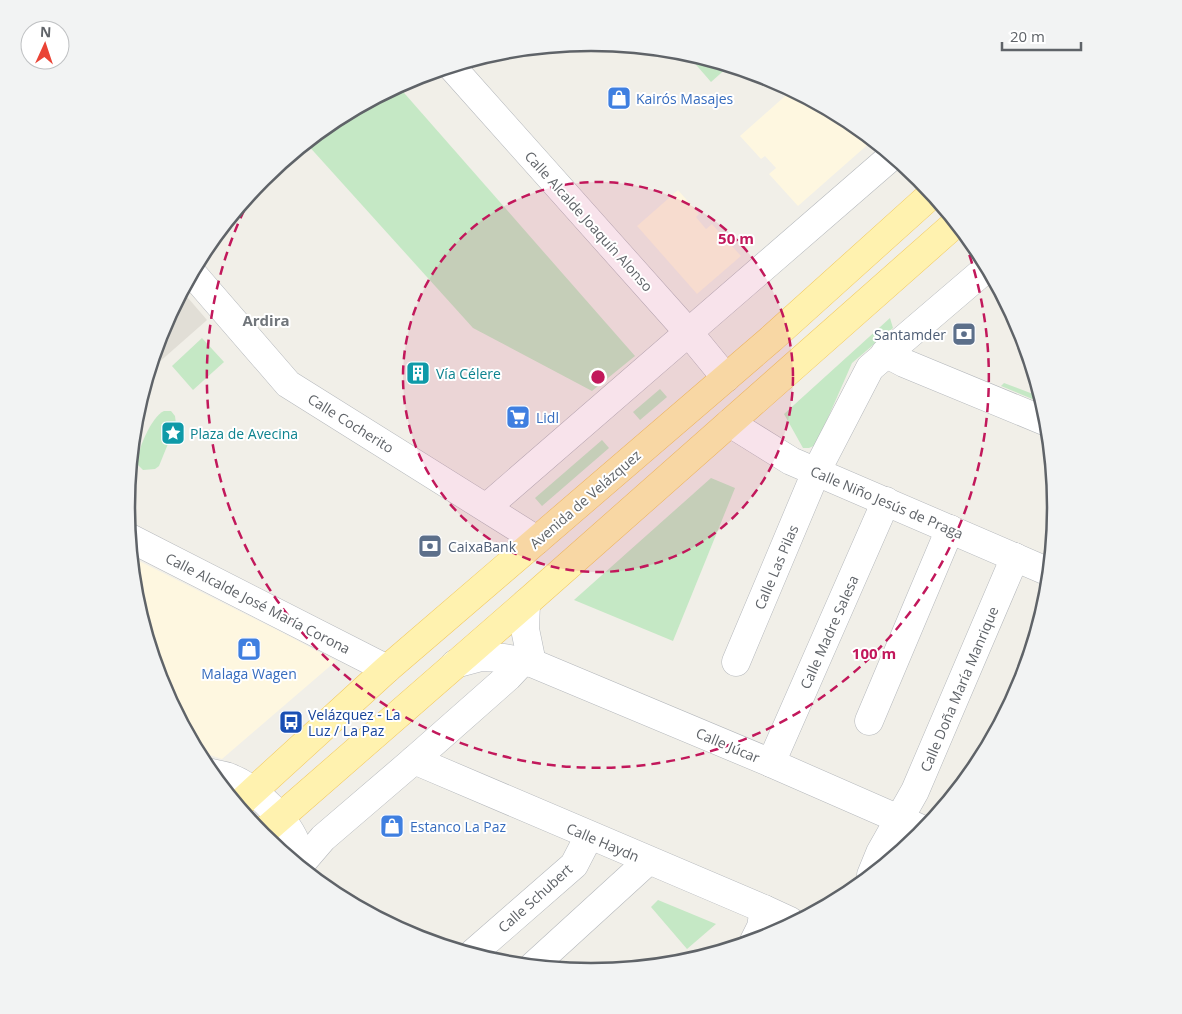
<svg xmlns="http://www.w3.org/2000/svg" width="1182" height="1014" font-family="'Open Sans',sans-serif">
<rect width="100%" height="100%" fill="#f1efe8"/>
<g fill="#fef7e0">
<path d="M792,90L849,121L873,140L798,206L769,174L776,168L765,156L761,159L740,136Z"/>
<path d="M678,190L699,214L696,217L706,229L712,224L741,256L697,294L637,226Z"/>
<path d="M131,557L281,632L336,661L222,759L198,751L162,684L135,597Z"/>
</g>
<path fill="#e1ded6" d="M182,291L207,320L149,371L162,329Z"/>
<g fill="#c5e8c5">
<path d="M685,52L729,66L711,82Z"/>
<path d="M398,86L635,356L592,391L473,328L306,143L333,121Z"/>
<path d="M890,318L893,328L852,363L816,445L809,448H803L784,414Z"/>
<path d="M202,338L224,362L193,390L172,366Z"/>
<path d="M1004,383L1041,397L1042,403L1001,386Z"/>
<path d="M660,389L667,397L640,420L633,412Z"/>
<path d="M164,411H171L175,416L176,424L159,466L155,469L143,470L138,465C135,453 152,416 164,411Z"/>
<path d="M602,440L609,448L542,506L535,498Z"/>
<path d="M711,478L735,488L673,641L574,600Z"/>
<path d="M658,900L716,924L687,949L651,907Z"/>
</g>
<g fill="none" stroke-linecap="round" stroke-linejoin="round">
<g stroke="#b5b8bc" stroke-width="29">
<g id="minor">
<path d="M451,66L689,333L726,378"/>
<path d="M192,273L288,384L537,540"/>
<path d="M885,353L904,363L1047,422"/>
<path d="M730,423L791,461L1049,572"/>
<path d="M487,507L892,156"/>
<path d="M130,538L387,669"/>
<path d="M526,603L525,629L532,663"/>
<path d="M736,662L816,472L870,368L987,268"/>
<path d="M455,664L481,657L504,658L532,663L771,763L924,830"/>
<path d="M869,721L950,529"/>
<path d="M414,760L764,909L790,921L792,924"/>
<path d="M771,763L886,501"/>
<path d="M212,773C218,775 225,775 231,778C255,787 289,822 297,846C299,852 299,859 299,866"/>
<path d="M299,866L323,838L414,760L508,677L523,661"/>
<path d="M871,875L880,853L915,791L1015,557"/>
<path d="M754,941L761,927L764,909"/>
<path d="M472,954L574,865L589,836"/>
<path d="M533,966L648,861"/>
</g>
</g>
<g stroke="#f2c960" stroke-width="29">
<g id="major">
<path d="M238,805L387,669L771,339L932,194"/>
<path d="M261,834L526,603L956,223"/>
</g>
</g>
<use href="#minor" stroke="#fff" stroke-width="28"/>
<use href="#major" stroke="#fff2af" stroke-width="28"/>
</g>
<circle cx="598" cy="377" r="195" fill="#c2185b" fill-opacity=".12"/>
<g fill="none" stroke="#c2185b" stroke-width="2.5" stroke-dasharray="9 6">
<circle cx="598" cy="377" r="195"/>
<path d="M959 227A391 391 0 1 1 256 187"/>
</g>
<defs>
<g id="shop-square" transform="scale(1.25)"><rect x="-9" y="-9" width="18" height="18" rx="4" fill="#3f7fe0" stroke="#fff"/><path d="M-5-2.5h2.3a2.7 3.5 0 0 1 5.4 0H5L5.5 6h-11ZM-1.5-2.5h3a1.5 2.3 0 0 0-3 0Z" fill="#fff"/></g>
<g id="bank-square" transform="scale(1.25)"><rect x="-9" y="-9" width="18" height="18" rx="4" fill="#5c6f8a" stroke="#fff"/><path d="M-6-4H6V4H-6ZM0-2.3a2.3 2.3 0 1 0 0 4.6a2.3 2.3 0 1 0 0-4.6Z" fill="#fff"/></g>
<g id="building-square" transform="scale(1.25)"><rect x="-9" y="-9" width="18" height="18" rx="4" fill="#0f9aa8" stroke="#fff"/><path d="M-4-6H4V6H1V3H-1V6H-4ZM-2.5-4.3h1.7v1.8h-1.7ZM.8-4.3h1.7v1.8H.8ZM-2.5-1h1.7V.8h-1.7ZM.8-1h1.7V.8H.8Z" fill="#fff"/></g>
<g id="supermarket-square" transform="scale(1.25)"><rect x="-9" y="-9" width="18" height="18" rx="4" fill="#3f7fe0" stroke="#fff"/><path d="M-6-5.5h2.5l.6 2H6L4.5 2H-2.5L-4.4-4H-6ZM-1.5 3.2a1.3 1.3 0 1 0 .1 0ZM3 3.2a1.3 1.3 0 1 0 .1 0Z" fill="#fff"/></g>
<g id="sight-square" transform="scale(1.25)"><rect x="-9" y="-9" width="18" height="18" rx="4" fill="#0f9aa8" stroke="#fff"/><path d="M0-6L1.8-2.2L6-1.7L2.9 1.2L3.7 5.4L0 3.3L-3.7 5.4L-2.9 1.2L-6-1.7L-1.8-2.2Z" fill="#fff"/></g>
<g id="bus-square" transform="scale(1.25)"><rect x="-9" y="-9" width="18" height="18" rx="4" fill="#1a4fb4" stroke="#fff"/><path d="M-5-6H5V4H4V6H2V4H-2V6H-4V4H-5ZM-3.5-4V0h7V-4ZM-3.5 1.2v1.5H-2V1.2ZM2 1.2v1.5H3.5V1.2Z" fill="#fff"/></g>
</defs>
<g fill-rule="evenodd">
<use href="#shop-square" x="619" y="98"/>
<use href="#bank-square" x="964" y="334"/>
<use href="#building-square" x="418" y="373"/>
<use href="#supermarket-square" x="518" y="417"/>
<use href="#sight-square" x="173" y="433"/>
<use href="#bank-square" x="430" y="546"/>
<use href="#shop-square" x="249" y="649"/>
<use href="#bus-square" x="291" y="722"/>
<use href="#shop-square" x="392" y="826"/>
</g>
<g text-anchor="middle" dominant-baseline="central" stroke-width="4" stroke-linejoin="round" paint-order="stroke">
<g font-size="14" fill="#366cbe" stroke="#fff" text-anchor="start">
<text x="636" y="98">Kairós Masajes</text>
<text x="536" y="417">Lidl</text>
<text x="249" y="673" text-anchor="middle">Malaga Wagen</text>
<text x="410" y="826">Estanco La Paz</text>
</g>
<g font-size="14" fill="#5f6368" stroke="#fff">
<text transform="translate(589 221) rotate(48)">Calle Alcalde Joaquín Alonso</text>
<text transform="translate(351 423) rotate(32)">Calle Cocherito</text>
<text transform="translate(585 499) rotate(-41)">Avenida de Velázquez</text>
<text transform="translate(887 502) rotate(23)">Calle Niño Jesús de Praga</text>
<text transform="translate(776 567) rotate(-67)">Calle Las Pilas</text>
<text transform="translate(258 603) rotate(27)">Calle Alcalde José María Corona</text>
<text transform="translate(829 632) rotate(-66)">Calle Madre Salesa</text>
<text transform="translate(959 689) rotate(-67)">Calle Doña María Manrique</text>
<text transform="translate(728 745) rotate(23)">Calle Júcar</text>
<text transform="translate(603 842) rotate(23)">Calle Haydn</text>
<text transform="translate(535 898) rotate(-42)">Calle Schubert</text>
</g>
<g font-size="14" fill="#4e5e75" stroke="#fff" text-anchor="end">
<text x="946" y="334">Santamder</text>
<text x="448" y="546" text-anchor="start">CaixaBank</text>
</g>
<g font-size="14" fill="#0d838f" stroke="#fff" text-anchor="start">
<text x="436" y="373">Vía Célere</text>
<text x="190" y="433">Plaza de Avecina</text>
</g>
<g font-size="14" fill="#164399" stroke="#fff" text-anchor="start">
<text x="308" y="714">Velázquez - La<tspan x="308" dy="16">Luz / La Paz</tspan></text>
</g>
<g font-size="15" font-weight="bold" fill="#70757a" stroke="#fff">
<text x="266" y="320">Ardira</text>
</g>
</g>
<path d="M0 0H1182V1014H0ZM135 507a456 456 0 1 1 912 0a456 456 0 1 1-912 0Z" fill="#f2f3f3" fill-rule="evenodd"/>
<path fill="none" stroke="#5f6368" stroke-width="2.5" d="M135 507a456 456 0 1 1 912 0a456 456 0 1 1-912 0Z"/>
<circle cx="598" cy="377" r="8" fill="#c2185b" stroke="#fff" stroke-width="2.5"/>
<g font-size="15" text-anchor="middle" font-weight="bold" fill="#c2185b" stroke="#fff" stroke-width="4" stroke-linejoin="round" paint-order="stroke">
<text x="736" y="244">50 m</text>
<text x="874" y="659">100 m</text>
</g>
<g transform="translate(45 45) rotate(3)"><circle r="24" fill="#ffffff" stroke="#bfc1c3"/>
<path d="M0-4L9 19L0 12L-9 19Z" fill="#ea4335"/>
<text y="-8" font-size="14" font-weight="bold" text-anchor="middle" fill="#5f6368">N</text>
</g>
<path d="M1002 42v8h79v-8" fill="none" stroke="#5f6368" stroke-width="2.5"/>
<text x="1010" y="42" font-size="15" fill="#5f6368" stroke="#ffffff" stroke-width="4" paint-order="stroke">20 m</text>
</svg>
